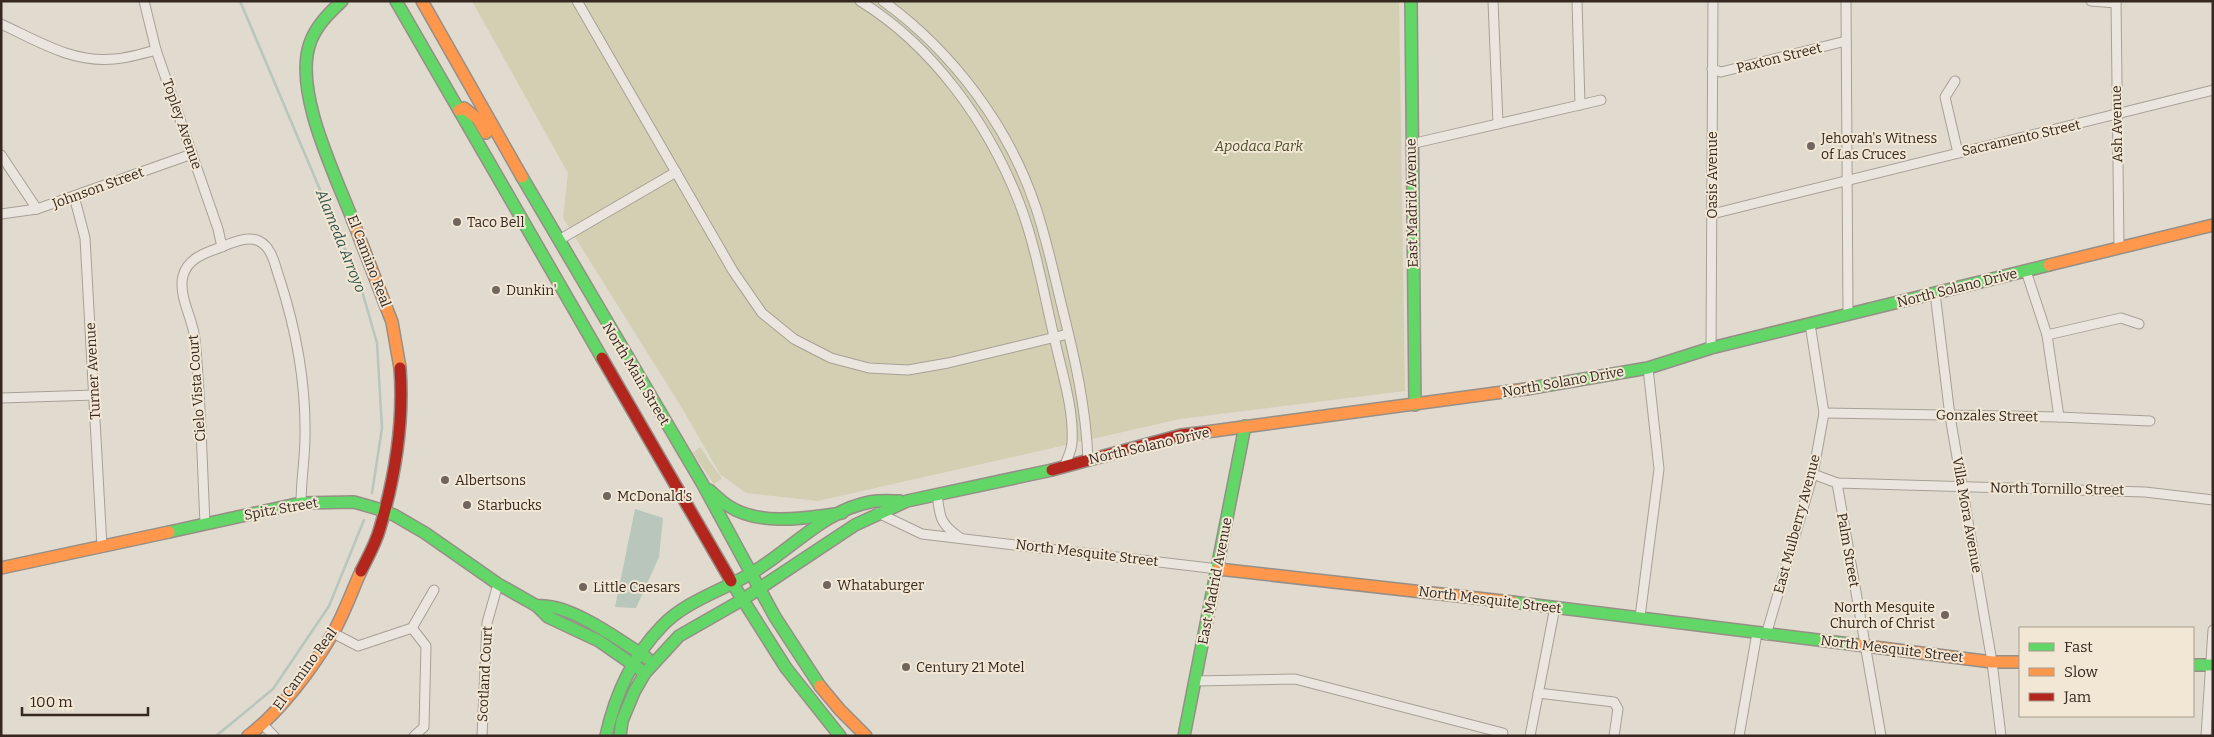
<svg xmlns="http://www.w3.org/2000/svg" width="2214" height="737" font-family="Bitter,serif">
<rect width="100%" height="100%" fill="#e1dace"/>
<g fill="#d2cfb2">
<path d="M472,1H1399L1405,391L1180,419L818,501L746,493L720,474L682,408L563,218L568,173Z"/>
<path d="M700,447L722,479L714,484L693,453Z"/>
</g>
<path fill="#b8c6bc" d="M635,509L663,518L659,557L636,608L615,607Z"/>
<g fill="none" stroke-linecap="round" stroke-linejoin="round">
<g stroke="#b8c6bc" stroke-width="2.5">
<path d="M240,1L360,284L377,343L382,428L372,493"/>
<path d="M216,736L273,689L329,606L364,520"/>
</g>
<g stroke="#a7a097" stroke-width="11">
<g id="street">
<path d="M144,1L156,50L218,229L222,247"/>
<path d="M577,1L733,271L762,313L794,339L831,358L869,368L908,370L948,363L1068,334"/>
<path d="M860,1C933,46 988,123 1019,202C1036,246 1044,295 1055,341C1062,373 1074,409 1072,442C1072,450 1067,459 1064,467"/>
<path d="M883,1C952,51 1009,126 1036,208C1047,241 1054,274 1062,307C1075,359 1086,407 1088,460"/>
<path d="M1493,1L1498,124"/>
<path d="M1577,1L1580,105"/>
<path d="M1846,1L1848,314"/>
<path d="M2091,1L2116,3"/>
<path d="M2116,1L2119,247"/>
<path d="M1,24C38,41 72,63 114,59C128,58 142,54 156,50"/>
<path d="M1712,69L1721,72L1846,41"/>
<path d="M1955,81L1945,97L1958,153"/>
<path d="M1411,144L1601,100"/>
<path d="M1,155L37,209"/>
<path d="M74,196L85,238L102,547"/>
<path d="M1,214L37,209L192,154"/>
<path d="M1712,214L2213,90"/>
<path d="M559,240L676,172"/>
<path d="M2026,271L2047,335L2059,417"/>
<path d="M1935,293L1950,416L1992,662L2001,736"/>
<path d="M2047,335L2121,318L2139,324"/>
<path d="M1711,348L1713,1"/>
<path d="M1,398L95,395"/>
<path d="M1824,413L2059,417L2150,421"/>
<path d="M1813,474L1837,483L2145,492L2213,500"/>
<path d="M1837,483L1881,736"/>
<path d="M937,494C940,516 939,523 959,537"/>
<path d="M878,513L922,534L1218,569"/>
<path d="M205,523C202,462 201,400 195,339C193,319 178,296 183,276C187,260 202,254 216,249C229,244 246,235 259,241C273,248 275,267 280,280C296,330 306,383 305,436C305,458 301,481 301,503"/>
<path d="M1640,617L1659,469L1648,368"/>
<path d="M412,628L434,590"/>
<path d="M333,633L358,646L412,628L426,646L424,727L414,736"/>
<path d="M1766,635L1813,474L1824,413L1810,324"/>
<path d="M1195,681L1295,679L1503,733"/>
<path d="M1538,693L1614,702L1618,709L1614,736"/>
<path d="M263,725L274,736"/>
<path d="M482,736L487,623L498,584"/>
<path d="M1530,736L1555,607"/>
<path d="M1739,736L1757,633"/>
<path d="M2206,736L2213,630"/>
</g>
</g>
<g stroke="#968f87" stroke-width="14">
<g id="fast">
<path d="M342,1C329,13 316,26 310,43C293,91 335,174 353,221"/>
<path d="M396,1L602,358"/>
<path d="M1411,1L1415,405"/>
<path d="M522,177L702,483L775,617L820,686"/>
<path d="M1526,389L1648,368L1711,348L2049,265"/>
<path d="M709,490C715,495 721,501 727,505C759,527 806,518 842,513"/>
<path d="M169,532L301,503L354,502L375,508L394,515L425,533L498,584L537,606L548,617L599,641L645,673"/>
<path d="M731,581L786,668L840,736"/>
<path d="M1512,602L1858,645"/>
<path d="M537,606C570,603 619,640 647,658"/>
<path d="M2193,665H2213"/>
<path d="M606,736C615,695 633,656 662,626C686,601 721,591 750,574C790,551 823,511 870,502C880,500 890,501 900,501"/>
<path d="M620,736L622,721L634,692L645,673L679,636L742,600L855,525L907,501L1052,470"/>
<path d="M1184,736L1245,426"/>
</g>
</g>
<g stroke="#968f87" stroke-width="14">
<g id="slow">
<path d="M422,1L522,177"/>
<path d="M459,110L464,108L478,119L486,133"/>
<path d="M353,221L392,322L400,368"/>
<path d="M2049,265L2213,225"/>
<path d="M1206,432L1526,389"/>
<path d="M1,568L169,532"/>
<path d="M1218,569L1512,602"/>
<path d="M1858,645L1992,662H2020"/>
<path d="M820,686L840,710L866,736"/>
<path d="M248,736C280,712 313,668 333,633C344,614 352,591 361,571"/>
</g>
</g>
<g stroke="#968f87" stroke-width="14">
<g id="jam">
<path d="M602,358L731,581"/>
<path d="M1052,470L1181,435L1206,432"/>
<path d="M361,571C368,557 376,543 380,528C395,477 404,421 400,368"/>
</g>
</g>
<use href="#street" stroke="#eae6df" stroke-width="9"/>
<use href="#fast" stroke="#63d668" stroke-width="11"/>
<use href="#slow" stroke="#ff974d" stroke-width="11"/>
<use href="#jam" stroke="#b3261e" stroke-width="11"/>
</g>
<g fill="#71665d" stroke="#f2e7d5" stroke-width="2">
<circle cx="1811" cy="146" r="5"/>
<circle cx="457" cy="222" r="5"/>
<circle cx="496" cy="290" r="5"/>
<circle cx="445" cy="480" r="5"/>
<circle cx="607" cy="496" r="5"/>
<circle cx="467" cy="505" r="5"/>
<circle cx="827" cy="585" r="5"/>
<circle cx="583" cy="587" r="5"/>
<circle cx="1945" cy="615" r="5"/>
<circle cx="906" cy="667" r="5"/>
</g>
<g text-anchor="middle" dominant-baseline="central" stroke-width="4" stroke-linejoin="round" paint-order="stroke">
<g font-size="14" fill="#352820" stroke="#f2e7d5">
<text transform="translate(1779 58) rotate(-14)">Paxton Street</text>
<text transform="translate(182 124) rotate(71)">Topley Avenue</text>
<text transform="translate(2117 124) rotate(-91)">Ash Avenue</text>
<text transform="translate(2021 138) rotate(-13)">Sacramento Street</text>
<text transform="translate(1712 175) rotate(-90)">Oasis Avenue</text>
<text transform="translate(98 188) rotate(-20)">Johnson Street</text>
<text transform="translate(1412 203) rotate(-91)">East Madrid Avenue</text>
<text transform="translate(369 261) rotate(69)">El Camino Real</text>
<text transform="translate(1957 288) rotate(-14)">North Solano Drive</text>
<text transform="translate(93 371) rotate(-93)">Turner Avenue</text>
<text transform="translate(636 374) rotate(59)">North Main Street</text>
<text transform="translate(1563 382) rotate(-10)">North Solano Drive</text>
<text transform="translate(197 388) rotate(-94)">Cielo Vista Court</text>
<text transform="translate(1987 416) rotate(1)">Gonzales Street</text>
<text transform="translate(1149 446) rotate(-13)">North Solano Drive</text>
<text transform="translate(2057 489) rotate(1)">North Tornillo Street</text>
<text transform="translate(281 509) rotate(-10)">Spitz Street</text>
<text transform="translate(1967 515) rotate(80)">Villa Mora Avenue</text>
<text transform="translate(1797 524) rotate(-75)">East Mulberry Avenue</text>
<text transform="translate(1848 550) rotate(80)">Palm Street</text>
<text transform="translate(1087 553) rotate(7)">North Mesquite Street</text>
<text transform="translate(1215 581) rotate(-79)">East Madrid Avenue</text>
<text transform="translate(1490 600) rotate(7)">North Mesquite Street</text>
<text transform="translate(1892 649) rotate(7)">North Mesquite Street</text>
<text transform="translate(305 669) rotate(-54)">El Camino Real</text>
<text transform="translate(485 674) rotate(-87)">Scotland Court</text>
</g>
<g font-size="14" fill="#352820" stroke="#f2e7d5" text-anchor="start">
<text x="1821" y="138">Jehovah's Witness<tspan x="1821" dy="16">of Las Cruces</tspan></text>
<text x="467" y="222">Taco Bell</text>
<text x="506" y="290">Dunkin'</text>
<text x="455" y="480">Albertsons</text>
<text x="617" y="496">McDonald's</text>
<text x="477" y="505">Starbucks</text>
<text x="837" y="585">Whataburger</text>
<text x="593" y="587">Little Caesars</text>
<text x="1935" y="607" text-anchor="end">North Mesquite<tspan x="1935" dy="16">Church of Christ</tspan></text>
<text x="916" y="667">Century 21 Motel</text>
</g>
<g font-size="14" font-style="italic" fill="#494f29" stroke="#f2e7d5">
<text x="1259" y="146">Apodaca Park</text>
</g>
<g font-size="15" font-style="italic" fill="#31534e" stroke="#f2e7d5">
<text transform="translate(341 241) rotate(68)">Alameda Arroyo</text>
</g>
</g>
<rect width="2214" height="737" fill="none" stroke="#352820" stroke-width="5"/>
<rect x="2019" y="627" width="175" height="90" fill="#f2e7d5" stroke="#a69b8d"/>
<rect x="2029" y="643" width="25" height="8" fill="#63d668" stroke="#a69b8d"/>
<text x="2064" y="652" font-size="15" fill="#352820">Fast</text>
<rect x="2029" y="668" width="25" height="8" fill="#ff974d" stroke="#a69b8d"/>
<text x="2064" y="677" font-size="15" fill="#352820">Slow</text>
<rect x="2029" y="693" width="25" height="8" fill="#b3261e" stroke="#a69b8d"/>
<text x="2064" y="702" font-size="15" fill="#352820">Jam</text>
<path d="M22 707v8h126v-8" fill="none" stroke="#352820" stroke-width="2.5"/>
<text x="30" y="707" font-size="15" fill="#352820" stroke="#f2e7d5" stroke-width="4" paint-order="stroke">100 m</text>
</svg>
